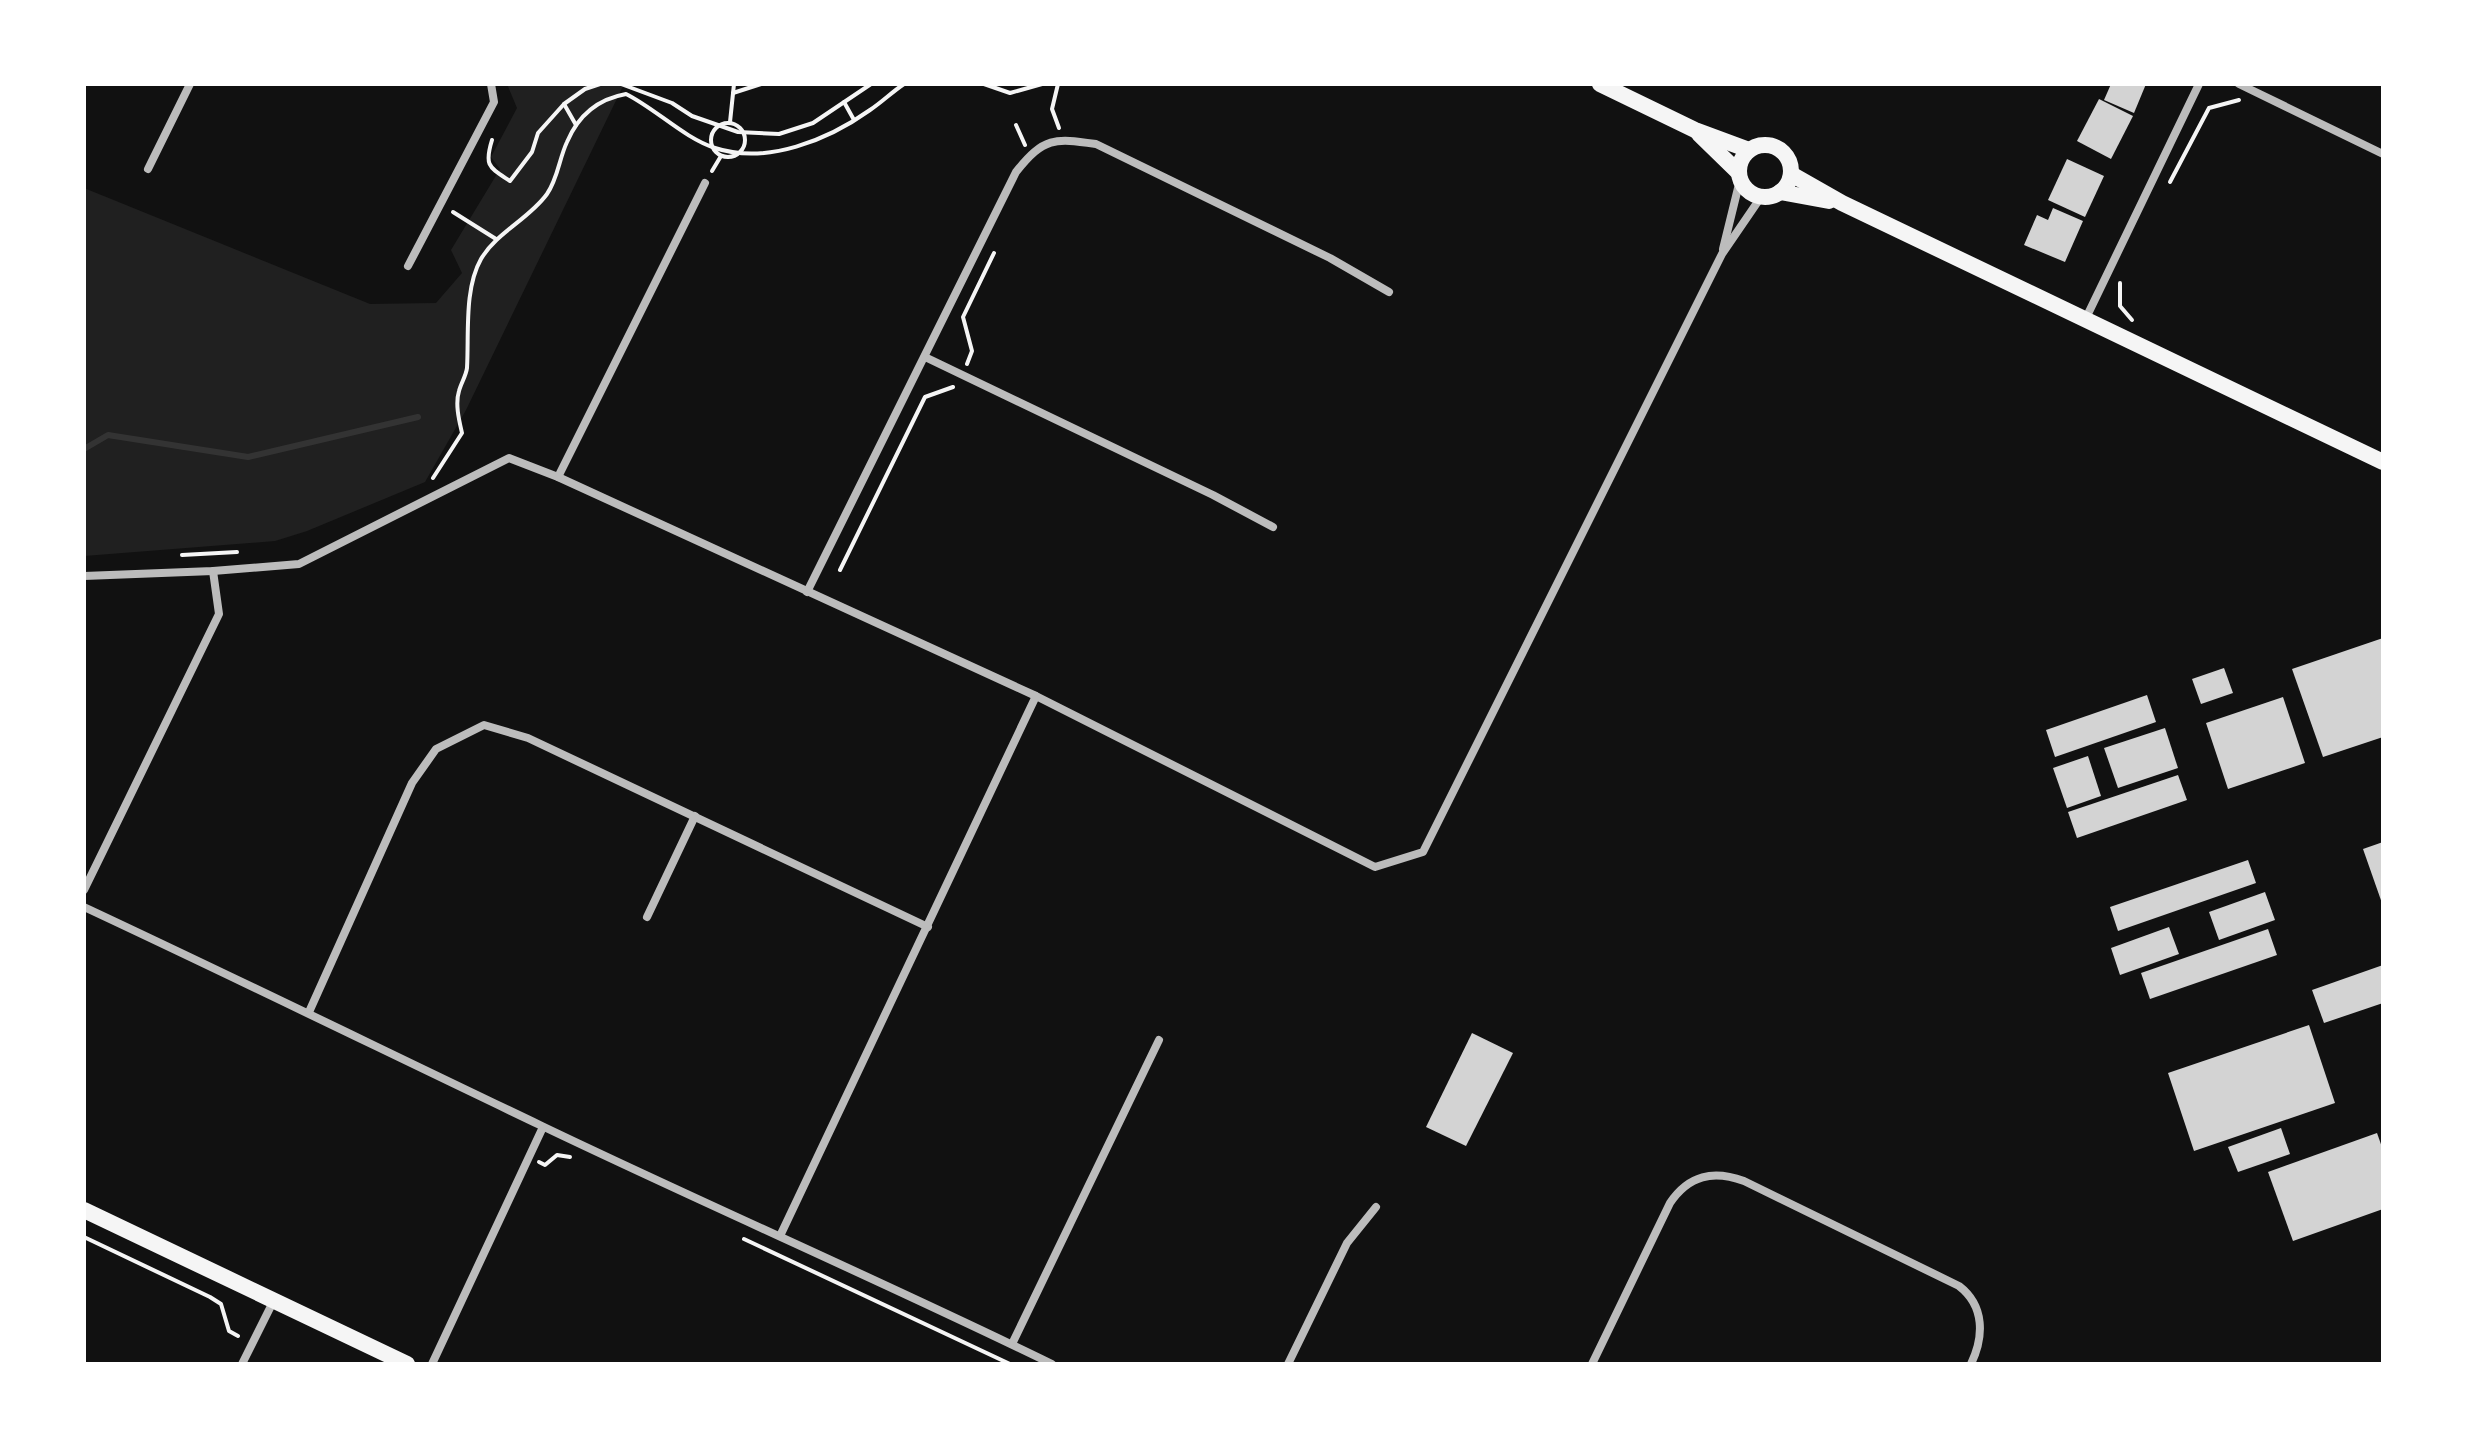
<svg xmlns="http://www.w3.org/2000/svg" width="2467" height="1448" font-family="'Public Sans',sans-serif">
<rect width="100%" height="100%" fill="#111"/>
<path fill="#202020" d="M507,84H624L466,410L425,482L307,531L275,541L84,556V188L370,304L436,303L462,273L451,250L500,169L491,157L517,108Z"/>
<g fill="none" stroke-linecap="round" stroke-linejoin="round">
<path stroke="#333" stroke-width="6" d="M84,449L108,435L248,457L418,417"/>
</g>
<g fill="#d3d3d3">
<path d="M2111,84H2146L2134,113L2104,100Z"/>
<path d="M2099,99L2133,116L2111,159L2077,141Z"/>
<path d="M2067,159L2104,176L2085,217L2048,200Z"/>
<path d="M2053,208L2083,221L2065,262L2024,245L2037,215L2048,220Z"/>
<path d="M2383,638V737L2323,757L2292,669Z"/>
<path d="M2224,668L2233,693L2201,704L2192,679Z"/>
<path d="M2147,695L2156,722L2055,757L2046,730Z"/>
<path d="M2283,697L2305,763L2228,789L2206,723Z"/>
<path d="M2165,728L2178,768L2118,788L2104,748Z"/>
<path d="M2088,756L2101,796L2067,808L2053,768Z"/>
<path d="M2178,775L2187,800L2077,838L2068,812Z"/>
<path d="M2383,842V906L2363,849Z"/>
<path d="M2248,860L2256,883L2118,931L2110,907Z"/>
<path d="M2265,892L2275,920L2219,940L2209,912Z"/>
<path d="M2169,927L2179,954L2120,975L2111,948Z"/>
<path d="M2268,929L2277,955L2150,999L2141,973Z"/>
<path d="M2383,965V1003L2324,1023L2312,990Z"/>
<path d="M2309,1025L2335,1103L2194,1151L2168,1073Z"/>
<path d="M1472,1033L1513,1053L1466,1146L1426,1127Z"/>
<path d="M2281,1128L2290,1154L2238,1172L2228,1147Z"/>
<path d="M2377,1133L2383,1150V1209L2293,1241L2268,1172Z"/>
</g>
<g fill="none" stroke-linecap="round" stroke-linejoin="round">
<g stroke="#f5f5f5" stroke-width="4">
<path d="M621,84L672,103L692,116L738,132L779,134L813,123L871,84"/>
<path d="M984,84L1010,93L1042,84"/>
<path d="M1058,84L1052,109L1059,128"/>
<path d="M733,93L761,84"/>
<path d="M844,102L854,120"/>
<path d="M564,104L576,125"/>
<path d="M730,122L734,84"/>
<circle cx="728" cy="140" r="17"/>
<path d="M1016,125L1025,145"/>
<path d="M492,140C484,166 489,167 510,181L532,152L538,133L564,104L585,89L600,84"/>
<path d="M712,171L721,156"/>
<path d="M2170,182L2209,108L2239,100"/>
<path d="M453,212L496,239"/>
<path d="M2120,283V306L2132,320"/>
<path d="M967,364L972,351L963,317L994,253"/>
<path d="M433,478L462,433C459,420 455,404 459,391C461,383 466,376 467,368C469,334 464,289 481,259C497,232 529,219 547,194C558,178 559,159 567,142C578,116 598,99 626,94C656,109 684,138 715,148C767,165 828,140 870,110C882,102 892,92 904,84"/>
<path d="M182,555L237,552"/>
<path d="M840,570L925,397L953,387"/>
<path d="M539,1162L545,1165L557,1155L570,1157"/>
<path d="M84,1237L210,1297L221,1304L229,1331L238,1336"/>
<path d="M744,1239L1010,1364"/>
</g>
<g stroke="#bcbcbc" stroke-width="8">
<path d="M2239,84L2383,154"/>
<path d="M148,169L190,84"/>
<path d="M1723,249L1740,180"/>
<path d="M408,266L494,102L491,84"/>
<path d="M2086,318L2199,84"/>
<path d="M925,357L1213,495L1273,527"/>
<path d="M558,477L705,183"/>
<path d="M84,576L213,571L299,564L509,458L558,477L1036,696L1375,867L1423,852L1722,254L1761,197"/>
<path d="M807,592L1016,172C1044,137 1054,138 1096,144L1330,258L1389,292"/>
<path d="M84,890L219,614L213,571"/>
<path d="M84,907C238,979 389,1053 542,1126C711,1207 884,1282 1052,1364"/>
<path d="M647,917L695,816"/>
<path d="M309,1012L412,783L436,749L484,725L528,738L928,927"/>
<path d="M780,1236L1036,696"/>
<path d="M1012,1344L1159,1040"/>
<path d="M242,1364L274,1300"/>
<path d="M432,1364L543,1127"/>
<path d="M1288,1364L1347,1243L1376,1207"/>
<path d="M1592,1364L1670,1203C1689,1175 1713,1170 1744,1181L1959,1286C1985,1306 1984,1337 1971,1364"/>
</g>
<g stroke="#f5f5f5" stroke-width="16">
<path d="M1600,84L1695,130L1749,150"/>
<path d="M1699,134L1738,172"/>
<circle cx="1765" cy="171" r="26"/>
<path d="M1791,174L1842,203L2383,462"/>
<path d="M1780,192L1829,201"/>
<path d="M84,1210L407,1364"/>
</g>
</g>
<rect width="2467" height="1448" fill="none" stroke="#ffffff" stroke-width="172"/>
</svg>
